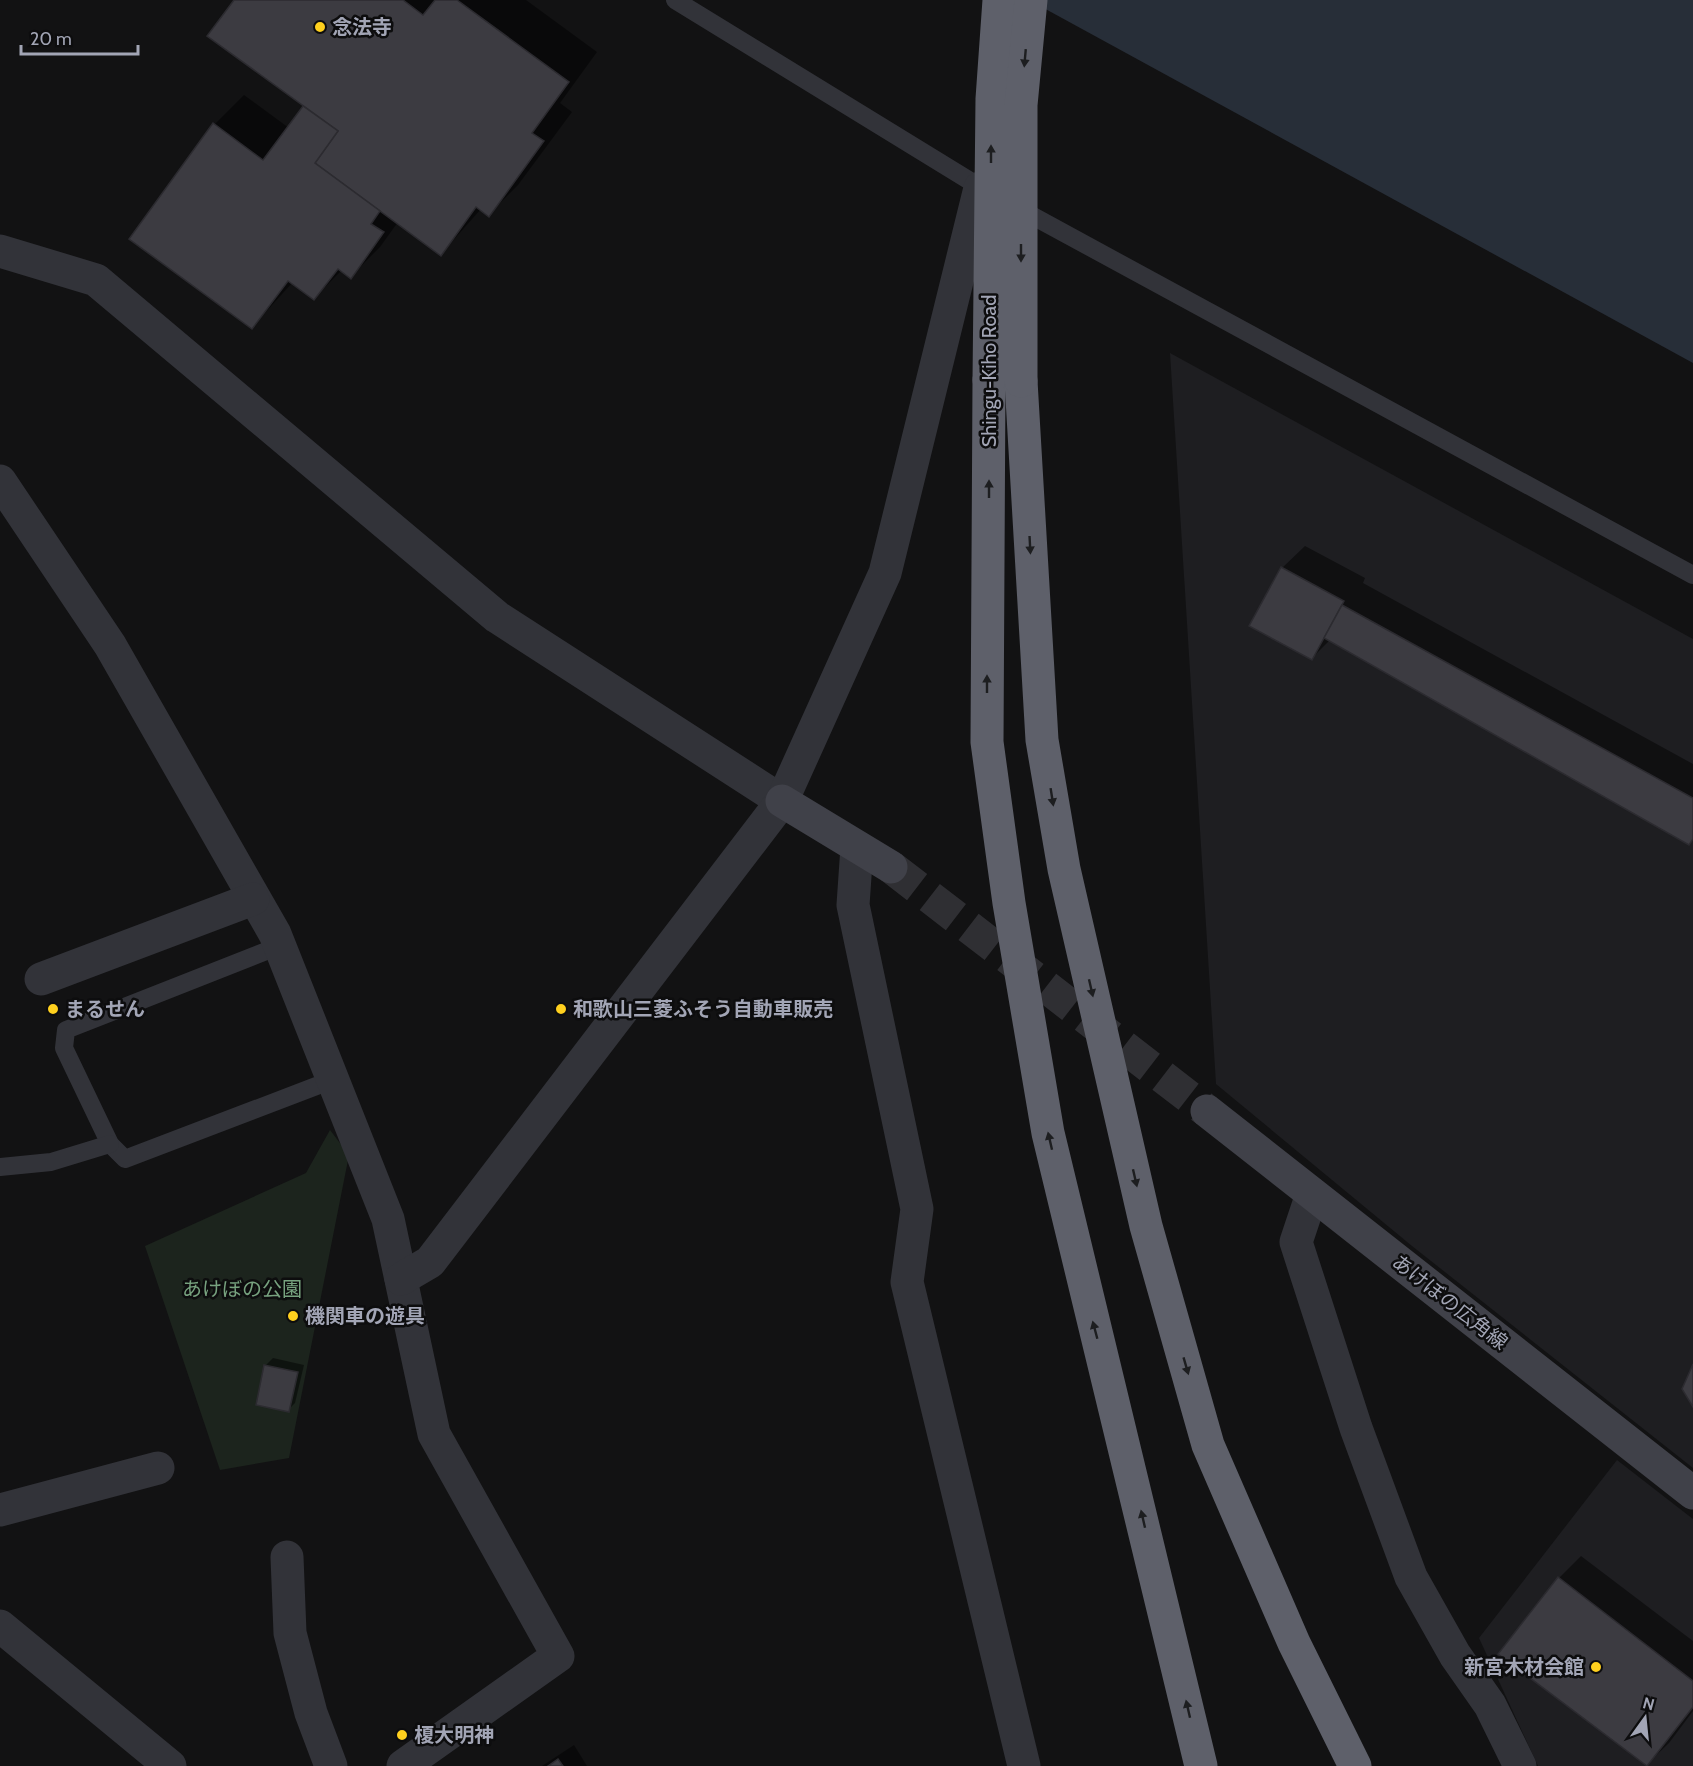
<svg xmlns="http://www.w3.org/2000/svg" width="1693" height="1766" font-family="Cabin,'Noto Sans JP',sans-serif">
<rect width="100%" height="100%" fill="#121213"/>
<g fill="#1e1e21">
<path d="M1170,353L1693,639V1468L1412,1246L1216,1084Z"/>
<path d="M1617,1460L1693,1519V1766H1538L1479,1638Z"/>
</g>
<path fill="#1c241d" d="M330,1130L349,1155L289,1458L220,1470L145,1246L306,1173Z"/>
<path fill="#272e38" d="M1029,0H1693V363Z"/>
<g fill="#0007">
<path d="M235,0H526L597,52L560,103L572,112L518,185L488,215L481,209L441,254L398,222L380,247L350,277L342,270L314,298L293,282L252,327L215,124L244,95L289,128L305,105Z"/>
<path d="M1305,546L1365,578L1363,583L1693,764V840L1689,843L1330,640L1312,658L1282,568Z"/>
<path d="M273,1358L304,1365L295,1403L288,1410L266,1365Z"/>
<path d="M1581,1556L1693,1641V1711L1669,1743L1646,1765L1500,1654L1559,1578Z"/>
<path d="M574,1745L587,1766H542Z"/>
</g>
<g fill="#3c3b41" stroke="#2c2b30" stroke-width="1.5">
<path d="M234,0H403L423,15L435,0H457L569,82L532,133L544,141L489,217L476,207L441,256L315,163L338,131L207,36Z"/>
<path d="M303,106L338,131L315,163L380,211L371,224L384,232L351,279L338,269L314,300L288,281L252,329L129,239L213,123L263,160Z"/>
<path d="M1281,567L1344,601L1312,660L1249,626Z"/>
<path d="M1342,605L1693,798V839L1689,845L1324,638Z"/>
<path d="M1693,1364V1407L1682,1389Z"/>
<path d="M264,1365L298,1372L289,1412L256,1405Z"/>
<path d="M1558,1577L1693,1681V1707L1647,1766L1498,1654Z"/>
<path d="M558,1759L563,1766H548Z"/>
</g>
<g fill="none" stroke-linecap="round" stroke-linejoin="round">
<path stroke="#2f2f33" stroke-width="33" stroke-dasharray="33 16" stroke-linecap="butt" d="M891,867L1207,1111"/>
<g stroke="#323339" stroke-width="18">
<path d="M675,0L988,192"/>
<path d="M1018,208L1693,575"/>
<path d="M279,946L66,1030L64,1048L110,1144L125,1159L332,1080"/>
<path d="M0,1167L51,1162L110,1144"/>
</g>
<g stroke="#323339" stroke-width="33">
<path d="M0,251L96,280L497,617L782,801"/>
<path d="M0,481L110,645L275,934L388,1219L434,1434L558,1656L403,1766"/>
<path d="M857,847L853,905L917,1209L907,1282L1024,1766"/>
<path d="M41,979L253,899"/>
<path d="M1312,1194L1296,1242L1356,1428L1411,1577L1455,1655L1490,1705L1520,1766"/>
<path d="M401,1279L430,1262L782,801L885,573L980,188"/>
<path d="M0,1510L158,1468"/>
<path d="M287,1557L290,1633L311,1713L331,1766"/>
</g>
<path stroke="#323339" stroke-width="33" d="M0,1626L170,1766"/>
<g stroke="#404149" stroke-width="33">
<path d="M782,801L891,867"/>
<path d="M1207,1111L1693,1493"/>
</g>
<g stroke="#5e606a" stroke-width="33">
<path d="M989,380L987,742L1009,903L1048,1133L1201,1766"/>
<path d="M1021,381L1042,740L1064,869L1146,1226L1208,1445L1294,1643L1355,1766"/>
</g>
<g stroke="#5e606a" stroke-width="33">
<path d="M989,380L992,99L999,0"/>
<path d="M1021,381V105L1031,0"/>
</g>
</g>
<defs><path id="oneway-solid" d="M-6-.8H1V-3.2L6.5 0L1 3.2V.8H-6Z" transform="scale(1.5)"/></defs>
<g fill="#1d1e20">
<use href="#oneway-solid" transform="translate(1025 58) rotate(95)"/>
<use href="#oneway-solid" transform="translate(991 154) rotate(-90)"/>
<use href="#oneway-solid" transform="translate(1021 253) rotate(90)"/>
<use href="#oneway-solid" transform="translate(989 489) rotate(-90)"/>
<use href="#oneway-solid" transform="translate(1030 545) rotate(87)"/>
<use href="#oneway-solid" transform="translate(987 684) rotate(-90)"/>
<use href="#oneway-solid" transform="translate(1052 797) rotate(81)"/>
<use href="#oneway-solid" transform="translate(1091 988) rotate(77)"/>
<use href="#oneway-solid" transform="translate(1050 1141) rotate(-103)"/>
<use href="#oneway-solid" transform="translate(1135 1178) rotate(77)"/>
<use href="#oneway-solid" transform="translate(1095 1330) rotate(-105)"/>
<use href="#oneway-solid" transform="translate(1186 1366) rotate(74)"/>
<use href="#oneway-solid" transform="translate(1143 1519) rotate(-103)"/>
<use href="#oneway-solid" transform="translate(1188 1709) rotate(-103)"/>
</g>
<g fill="#ffd01e" stroke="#0d0d0e" stroke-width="2">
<circle cx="320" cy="27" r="6"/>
<circle cx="53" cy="1009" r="6"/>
<circle cx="561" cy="1009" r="6"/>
<circle cx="293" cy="1316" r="6"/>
<circle cx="1596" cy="1667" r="6"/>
<circle cx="402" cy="1735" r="6"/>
</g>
<g text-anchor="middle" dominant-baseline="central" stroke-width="5" stroke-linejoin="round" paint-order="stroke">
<g font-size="20" font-weight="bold" fill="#a2a5b5" stroke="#0d0d0e" text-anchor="start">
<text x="332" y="27">念法寺</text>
<text x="65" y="1009">まるせん</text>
<text x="573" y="1009">和歌山三菱ふそう自動車販売</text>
<text x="305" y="1316">機関車の遊具</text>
<text x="1584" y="1667" text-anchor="end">新宮木材会館</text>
<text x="414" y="1735">榎大明神</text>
</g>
<g font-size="20" fill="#a2a5b5" stroke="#0d0d0e">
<text transform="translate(989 371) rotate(-90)">Shingu-Kiho Road</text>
<text transform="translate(1450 1302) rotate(38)">あけぼの広角線</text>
</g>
<g font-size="20" fill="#77a27f" stroke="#0d0d0e">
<text x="242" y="1289">あけぼの公園</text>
</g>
</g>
<g transform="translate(1645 1718) rotate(15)" stroke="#0d0d0e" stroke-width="4.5" paint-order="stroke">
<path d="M0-4.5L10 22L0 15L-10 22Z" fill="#a2a5b5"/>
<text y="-9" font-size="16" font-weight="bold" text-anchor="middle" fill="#a2a5b5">N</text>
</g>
<path d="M21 45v9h117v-9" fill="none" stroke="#a2a5b5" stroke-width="3"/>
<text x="30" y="45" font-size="18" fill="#a2a5b5" stroke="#0d0d0e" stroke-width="4.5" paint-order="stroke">20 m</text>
</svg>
